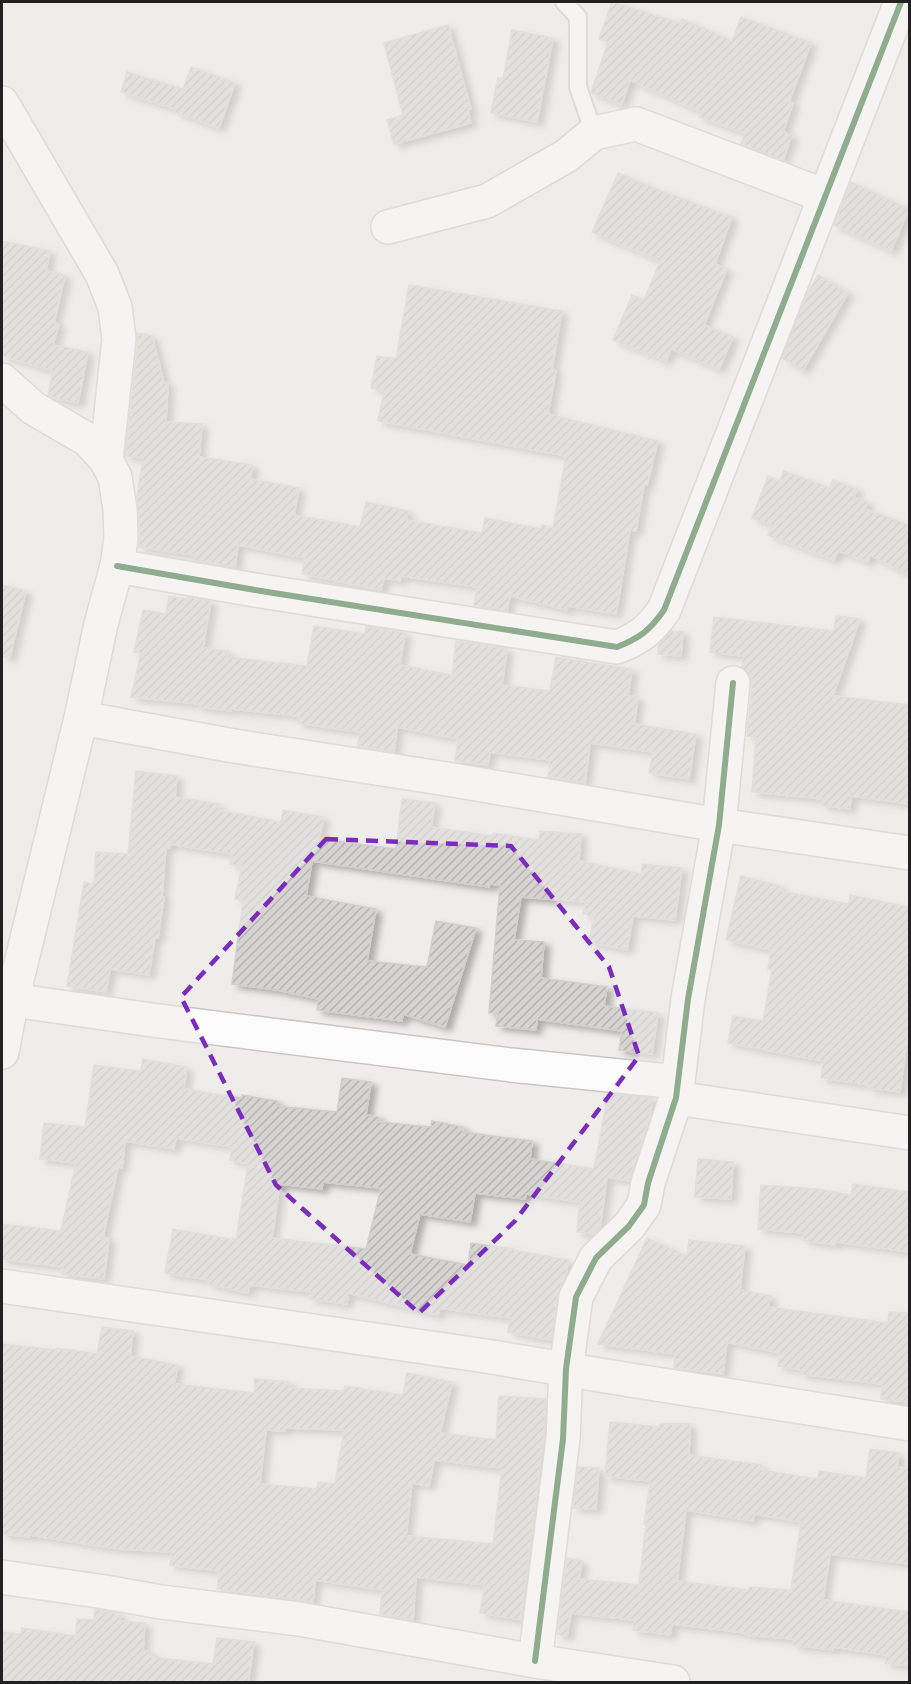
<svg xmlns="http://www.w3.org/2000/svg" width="911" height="1684" font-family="Inter,sans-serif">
<defs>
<pattern id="building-hatch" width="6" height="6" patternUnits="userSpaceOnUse" patternTransform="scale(1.5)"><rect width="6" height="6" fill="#d6d3d1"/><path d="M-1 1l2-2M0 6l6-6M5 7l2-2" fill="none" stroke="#b7b5b3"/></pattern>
<filter id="shadow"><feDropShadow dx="6" dy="4" stdDeviation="3" flood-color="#0004"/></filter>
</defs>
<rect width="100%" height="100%" fill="#efedea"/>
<g fill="url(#building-hatch)" stroke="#d2cfcb" stroke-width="1.5" fill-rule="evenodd" filter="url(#shadow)">
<path d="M612,2L680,23L682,19L732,41L741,17L811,43L789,102L793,103L783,132L792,135L783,160L741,144L745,133L699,117L701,112L630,80L622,104L591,93L608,42L599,39Z"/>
<path d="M448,25L471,109H468L471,123L394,144L387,120L403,115L384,43Z"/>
<path d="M512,30L553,38L537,122L491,113L498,78L503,79Z"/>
<path d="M191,67L235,83L219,128L175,112L176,109L121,92L127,72L183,89Z"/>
<path d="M618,173L661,191L732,217L715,264L727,269L704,325L733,337L719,369L671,349L666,361L613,340L632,295L644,300L660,261L592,232Z"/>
<path d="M851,182L909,209L891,251L834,225Z"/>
<path d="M2,241L50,251L46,271L65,275L54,323L59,324L53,345L88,352L78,403L54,398L48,395L53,371L2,356Z"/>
<path d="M818,275L848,293L803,370L782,358L807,294Z"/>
<path d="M409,285L562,311L552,369L556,370L548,414L658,441L647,485H644L636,531L630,530L616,614L568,606L567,610L510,596L507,611L474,605L477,587L401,576L400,581L384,578L381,590L302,574L305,558L238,545L235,567L194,560V555L139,547L140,537L137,497L143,458L125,456L138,341L137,333L152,336L164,383H168L166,422L202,424L199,457L253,465L250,479L299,488L294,515L360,527L366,502L408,511L406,520L482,533L485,518L541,529L542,525L553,528L566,456L378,421L384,391L371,388L377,356L396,359Z"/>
<path d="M784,471L829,488L833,480L857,489L854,497L868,502L865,509L909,525V575L870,555L868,562L838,551L834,560L768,535L771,525L752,518L768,476L780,481Z"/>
<path d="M2,585L26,591L10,657L2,656Z"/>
<path d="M169,596L187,599L188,597L211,601L203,648L228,651L227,657L307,666L314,626L365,634L366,626L405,633L400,665L452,675L456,641L507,649L502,685L550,691L556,657L632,669L628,696L638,697L634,724L696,734L689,779L649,773L653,752L590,743L585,783L548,777L550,760L490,752L488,765L455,761L458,739L397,727L394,752L358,746L359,732L298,723L299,716L231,709V711L199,707L200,704L131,697L141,653L134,652L143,610L166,614Z"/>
<path d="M836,616L860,619L833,696L909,705V804L851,796L850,809L822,805L823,799L752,792L756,737L747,736L752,685L750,676L742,667L743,656L710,652L714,617L834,631Z"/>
<path d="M671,631L683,632L681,656L658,654L659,644Z"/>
<path d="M136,771L177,776L175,797L219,804L218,810L281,822L283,810L324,817L319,839L396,849L402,799L435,803L431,827L493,836V833L539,840L540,831L581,834L579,861L641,874L642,864L682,868L675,920L633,916L627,950L589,942L594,916L583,914L586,902L521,897L514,940L544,942L541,978L607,987L604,1006L658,1013L652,1054L619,1050L622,1031L537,1019L536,1030L496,1026L498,1013H489L500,885L490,884L489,887L312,861L306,896L376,909L367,961L427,967L436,921L476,928L445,1027L403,1014L402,1021L317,1010L318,999L278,990L232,984L243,901L235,899L242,866L230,864L232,854L170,844L169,848L166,847L162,896L164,897L158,938L155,937L149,975L110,969L106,992L67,986L84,882L94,884L96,852L128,854Z"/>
<path d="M741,876L781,886L780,891L849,904L850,895L909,907V1025L900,1092L869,1088L870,1085L821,1078L823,1061L728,1043L733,1016L763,1021L772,970L768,969L771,950L726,940Z"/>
<path d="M143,1059L187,1067L184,1089L242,1098V1095L277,1101L276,1106L337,1112L342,1078L371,1082L366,1115L379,1117L378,1122L431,1127L432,1121L463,1127L462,1132L532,1141L530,1159L594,1169L608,1094L653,1098L650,1116L629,1181L607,1177L600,1228L594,1234L577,1232L580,1202L526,1194L525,1199L475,1193L470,1222L420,1214L410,1254L468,1265L471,1243L514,1249V1250L568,1260L566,1276L558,1294L551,1340L508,1332L510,1318L440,1308L438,1315L348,1293L347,1304L310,1299L311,1292L250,1285L248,1293L208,1284L209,1280L165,1273L173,1229L236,1240L248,1164L230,1160L232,1147L176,1138L174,1149L125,1141L122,1168L118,1167L103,1237L109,1238L104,1279L62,1274L63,1267L2,1259V1224L61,1231L76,1163L40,1159L44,1123L85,1127L94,1065L141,1071ZM323,1182L381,1188L366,1249L272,1238L280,1184L322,1189Z"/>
<path d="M698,1159L733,1162L731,1199L695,1197Z"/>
<path d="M853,1184L909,1192V1252L836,1242L835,1245L803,1240L804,1233L758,1229L761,1185L818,1189L851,1195Z"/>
<path d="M647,1238L687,1256L689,1240L745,1246L740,1290L771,1296L768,1307L888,1323L889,1312L909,1313V1402L881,1399L882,1384L801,1374V1370L778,1366L780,1353L727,1342L723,1374L674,1368L675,1354L598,1344Z"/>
<path d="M102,1327L133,1331L130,1356L178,1365L174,1384L254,1393L255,1379L289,1382V1388L344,1391L345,1386L403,1395L407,1373L452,1382L440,1433L496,1440L499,1396L546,1399L544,1437L521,1620L480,1613L485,1585L416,1577L413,1620L380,1614L382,1590L315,1580L313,1602L217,1589L219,1571L170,1565L172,1552L118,1549L30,1535L29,1537L2,1534V1344L57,1350V1348L97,1354ZM285,1428L344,1430L335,1484L318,1482L317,1489L260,1484L266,1430L285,1431ZM434,1460L502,1468L493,1544L406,1536L412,1483L429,1486Z"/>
<path d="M610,1422L660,1427V1424H690L689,1455L761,1465L760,1470L818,1479L819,1471L866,1478L870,1449L899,1453L897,1467L909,1469V1564L830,1554L823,1600L909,1612V1666L885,1663L887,1655L833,1647V1650L793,1645L794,1639L745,1635L746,1633L672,1624L670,1635L633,1630L634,1620L571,1613L567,1636L557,1634L567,1558L582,1561L579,1579L639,1585L646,1524H644L650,1481L605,1476ZM686,1510L753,1521L754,1514L801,1522L791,1590L750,1587L749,1590L677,1581Z"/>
<path d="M578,1467L599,1468L596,1509L573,1508Z"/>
<path d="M95,1609L120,1614V1621L145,1623L143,1651L151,1652L150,1657L213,1664L217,1638L254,1642L248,1683H2V1632L21,1634L22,1628L76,1636L77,1619L94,1620Z"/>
</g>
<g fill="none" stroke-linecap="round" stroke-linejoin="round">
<g stroke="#c8c7c6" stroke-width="20">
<path id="service" d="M564,2L578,17V87L594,133"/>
</g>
<g stroke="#c8c7c6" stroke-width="36">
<g id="minor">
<path d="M2,103L102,274L115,307L119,339L106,460"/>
<path d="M388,227L487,201L566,156L594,133L636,124L825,196"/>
<path d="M2,380L33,408L88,440L106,460L115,477L120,509L121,538L117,566L101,624L81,718L12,1000L2,1052"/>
<path d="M117,566L261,591L617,647C640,638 650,630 664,610L901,2"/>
<path d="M81,718L234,746L453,780L719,825L910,853"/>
<path d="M12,1000L152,1020L511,1065L678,1082"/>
<path d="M676,1098L910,1133"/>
<path d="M2,1286L486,1356L624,1379L910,1424"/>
<path d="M2,1577L105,1592L161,1602L299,1619L535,1661L673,1682"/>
<path d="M535,1661L563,1439L566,1369L576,1297L596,1258L629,1226L644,1205L648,1183L676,1098L688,999L719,825L733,683"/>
</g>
</g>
<use href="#service" stroke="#fdfcfc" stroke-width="16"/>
<use href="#minor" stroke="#fdfcfc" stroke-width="33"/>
<g stroke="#fff" stroke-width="10">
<g id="cycleway">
<path d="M117,566L261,591L617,647C640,638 650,630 664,610L901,2"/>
<path d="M535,1661L563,1439L566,1369L576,1297L596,1258L629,1226L644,1205L648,1183L676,1098L688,999L719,825L733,683"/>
</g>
</g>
<use href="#cycleway" stroke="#1b5e20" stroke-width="6"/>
</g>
<path d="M0 0H911V1684H0ZM326,839L511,846L609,967L639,1056L515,1221L419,1313L276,1185L181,997Z" fill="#efedea" fill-opacity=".55" fill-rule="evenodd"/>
<path fill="none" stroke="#7b2cbf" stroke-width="4.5" stroke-dasharray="12 8" stroke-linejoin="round" d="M326,839L511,846L609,967L639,1056L515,1221L419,1313L276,1185L181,997Z"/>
<rect width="911" height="1684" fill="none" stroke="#212121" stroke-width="6"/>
</svg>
